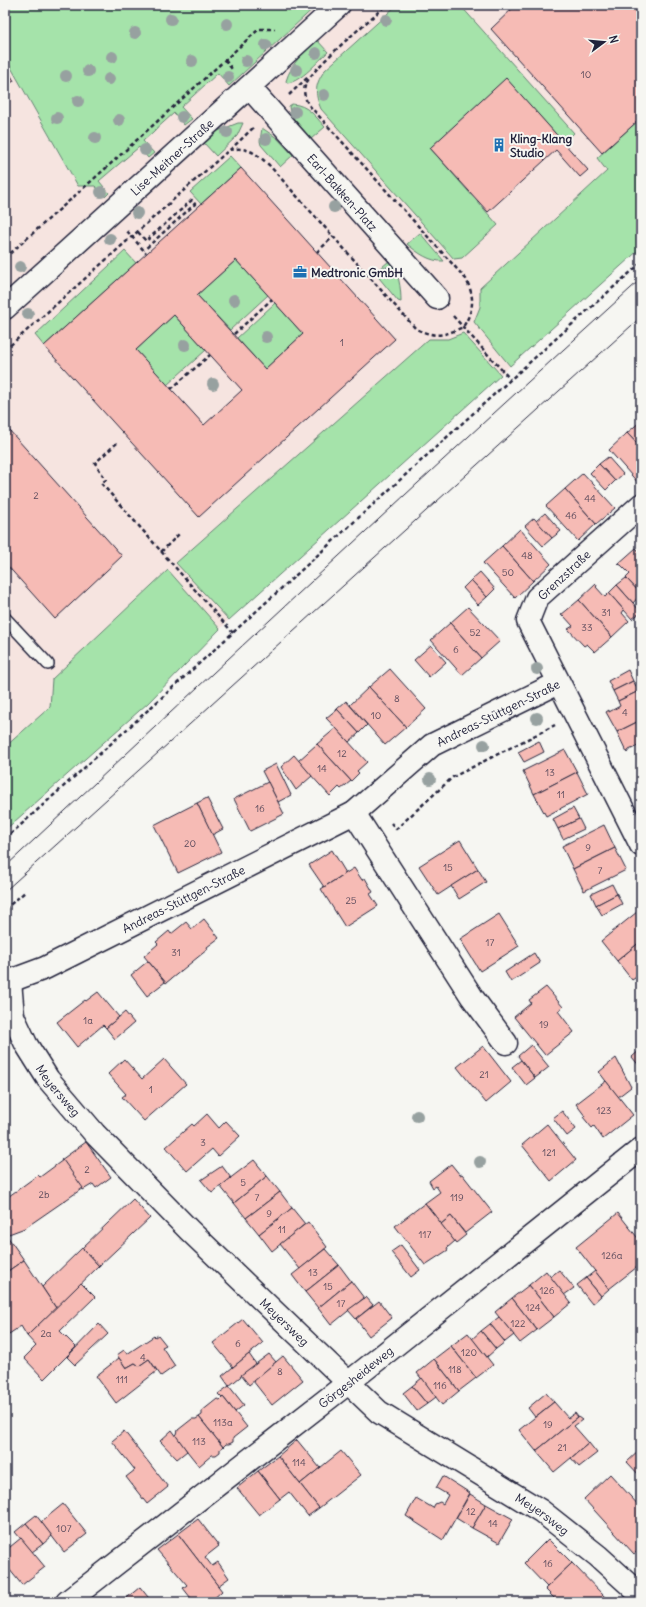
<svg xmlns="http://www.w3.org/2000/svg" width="646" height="1607" font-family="Delius,sans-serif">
<rect width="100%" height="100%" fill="#f6f6f2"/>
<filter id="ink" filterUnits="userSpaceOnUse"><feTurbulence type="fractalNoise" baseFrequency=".025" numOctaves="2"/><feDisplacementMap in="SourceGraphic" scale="8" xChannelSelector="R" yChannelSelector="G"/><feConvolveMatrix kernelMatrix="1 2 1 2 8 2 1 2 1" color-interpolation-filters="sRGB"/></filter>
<g filter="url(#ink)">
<path fill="#f6e4e0" d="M317,5H641V248L229,620L148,703L5,830V57L70,173L99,181L139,147L154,153L143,141L174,113L191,119L181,107L218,73L229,85Z"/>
<g fill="#a5e3aa" stroke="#648272">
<path d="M5,5H317L229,86L218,73L181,107L192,119L184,125L174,113L143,141L154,153L148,158L139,147L99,181L109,193L105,197L95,186H78L5,57Z"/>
<path d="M397,5H460L574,133L564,143L506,79L430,148L498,225L462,258L454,259L321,109C314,93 315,84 325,70Z"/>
<path d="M317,40L328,52C318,61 301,82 287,83L286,81C291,64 304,51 317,40Z"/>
<path d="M292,104C308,105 315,116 325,127L311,139L290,114L289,106Z"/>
<path d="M641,118V248L510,366L474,322L480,307V288L607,171L597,158Z"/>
<path d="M238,123H243L237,136L216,156L203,142L215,132Z"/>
<path d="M262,128L277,138L293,155L280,167L261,145L260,141Z"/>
<path d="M230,156L241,168L201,204L190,192Z"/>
<path d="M420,233L444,261C430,262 418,253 407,244Z"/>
<path d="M125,251L136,263L44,346L35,335Z"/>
<path d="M236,260L268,295L230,330L197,295Z"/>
<path d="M389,261C399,271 401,288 401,302L398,301L375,273Z"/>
<path d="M275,303L303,334L265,369L237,338Z"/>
<path d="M174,315L206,350L167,385L136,350Z"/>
<path d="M463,333L501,375L229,620L176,563L429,339H448Z"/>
<path d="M168,570L220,629L148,703L5,830V747L50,707L52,679Z"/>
</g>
<g fill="#f6bbb5" stroke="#22223b" fill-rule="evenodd">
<path d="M516,5H641V118L602,153L491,29Z"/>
<path d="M5,65L14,81L5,86Z"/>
<path d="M506,78L588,170L580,177L556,150L488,212L430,148Z"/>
<path d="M241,168L395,339L199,517L44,346ZM236,260L303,334L265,369L197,295ZM174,315L242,390L204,425L136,350Z"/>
<path d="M641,421V448L627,433Z"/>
<path d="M9,430L122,556L55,619L5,563V434Z"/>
<path d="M627,433L641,448L640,485L609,450Z"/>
<path d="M608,457L623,474L615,481L599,464Z"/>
<path d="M599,464L615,481L606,490L590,473Z"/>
<path d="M583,473L615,508L596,524L565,489Z"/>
<path d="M565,489L596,524L578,541L546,506Z"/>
<path d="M545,513L561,531L552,538L536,521Z"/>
<path d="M534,518L552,538L543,546L525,526Z"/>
<path d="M520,529L551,564L533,581L502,546Z"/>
<path d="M502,546L533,581L515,598L483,563Z"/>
<path d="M636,548L641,554V594L626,578L630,574L621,565L618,564Z"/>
<path d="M480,572L495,589L487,597L471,580Z"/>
<path d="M626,578L641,594L633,603L617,585Z"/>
<path d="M471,580L487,597L478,605L463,588Z"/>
<path d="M596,584L597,586L596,587L605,597L609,593L624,610L622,613L629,621L612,637L579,600Z"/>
<path d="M617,585L641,612L632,619L609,593Z"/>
<path d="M579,600L612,637L595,652L587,644L584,646L568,629L573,626L564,616L563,617L561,615Z"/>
<path d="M468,607L500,641L481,658L450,623Z"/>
<path d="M450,623L481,658L462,675L431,640Z"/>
<path d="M431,645L446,662L429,677L414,660Z"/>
<path d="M390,669L426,709L406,727L369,687Z"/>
<path d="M628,670L633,681L613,691L608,681Z"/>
<path d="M633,681L639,691L618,701L613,691Z"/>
<path d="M369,687L406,727L385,745L350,705Z"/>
<path d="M639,691L641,694V720L617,732L606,712L609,710V712L620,706L618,701Z"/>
<path d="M346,701L367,725L359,733L337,709Z"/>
<path d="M337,709L359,733L349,742L326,718Z"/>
<path d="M641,720V746L640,745L629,750L627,753L617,732Z"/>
<path d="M336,728L367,762L357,771L359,773L351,781L317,744Z"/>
<path d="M539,741L544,752L524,762L518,752Z"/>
<path d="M317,744L351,781L341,789L339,787L330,796L298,761Z"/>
<path d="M565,750L577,772L534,794L523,771Z"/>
<path d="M294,755L312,776L296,790L281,767Z"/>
<path d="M276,764L291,795L278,802L262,771Z"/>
<path d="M577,772L588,794L546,816L534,794Z"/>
<path d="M268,782L284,814L250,831L234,799Z"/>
<path d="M207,798L223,829L212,835L197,803Z"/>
<path d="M197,803L221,852L178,873L154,825Z"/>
<path d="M573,808L579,819L558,829L553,819Z"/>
<path d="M579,819L584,829L563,839L558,829Z"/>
<path d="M604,825L615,848L573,869L562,846Z"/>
<path d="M460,840L478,869L438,895L419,866Z"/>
<path d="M615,848L626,870L584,891L573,869Z"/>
<path d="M332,850L346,873L324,887L309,865Z"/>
<path d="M354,868L362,880L365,878L373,892L370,894L378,906L345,927L321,889Z"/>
<path d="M478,869L486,882L459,899L451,886Z"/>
<path d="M612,884L617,894L596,905L591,894Z"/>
<path d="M617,894L622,904L602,915L596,905Z"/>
<path d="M637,912L641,917V941L617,961L601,941Z"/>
<path d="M499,914L519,946L480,971L460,939Z"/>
<path d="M204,919L219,938L207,947L208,949L166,983L144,956L158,944L156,942L169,931L171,934L186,922L192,929Z"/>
<path d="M641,941V974L632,980L617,961Z"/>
<path d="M534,953L540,963L511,982L505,972Z"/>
<path d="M148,961L165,982L147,996L131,975Z"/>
<path d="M546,987L563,1007L558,1011L574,1032L545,1055L514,1017L531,1003L529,1000Z"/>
<path d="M98,992L119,1017L106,1028L103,1025L77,1047L57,1022L85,1000L86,1001Z"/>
<path d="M125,1012L134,1023L115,1039L106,1028Z"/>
<path d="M531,1045L549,1067L535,1078L518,1056Z"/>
<path d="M483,1046L511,1082L486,1103L457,1067Z"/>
<path d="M641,1049V1068L632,1057Z"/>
<path d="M616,1058L631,1087L618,1097L599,1072Z"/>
<path d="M124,1059L142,1079L164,1059L186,1084L144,1121L122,1097L126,1094L108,1074Z"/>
<path d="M521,1060L535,1078L526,1085L512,1067Z"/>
<path d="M606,1081L633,1115L603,1139L594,1126L592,1128L583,1117L585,1116L576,1104Z"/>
<path d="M562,1111L576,1129L567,1136L553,1118Z"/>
<path d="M207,1114L219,1128L226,1121L240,1136L218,1156L212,1149L187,1171L166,1147L192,1124L194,1126Z"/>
<path d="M547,1124L576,1160L551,1181L522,1145Z"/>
<path d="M86,1142L111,1177L96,1188L93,1184L83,1190L61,1160Z"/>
<path d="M63,1160L83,1188L25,1228L6,1235L5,1199L38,1175L40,1177Z"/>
<path d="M254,1160L267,1176L234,1203L220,1186Z"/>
<path d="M451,1164L460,1175L462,1174L492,1212L465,1233L451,1216L441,1224L425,1203L440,1192L436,1186L433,1188L429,1181Z"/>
<path d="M222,1166L231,1178L212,1193L201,1180Z"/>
<path d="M267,1176L280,1192L246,1218L234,1203Z"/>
<path d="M280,1192L292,1208L259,1234L246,1218Z"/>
<path d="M133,1199L150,1218L99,1266L82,1248Z"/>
<path d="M425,1203L455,1241L447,1248L448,1250L425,1265L395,1226Z"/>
<path d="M292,1208L305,1224L272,1251L259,1234Z"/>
<path d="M618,1213L641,1242V1264L609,1289L576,1247Z"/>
<path d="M451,1216L466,1235L456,1243L441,1224Z"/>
<path d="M308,1222L327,1247L300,1269L280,1244Z"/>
<path d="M5,1233L24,1260L5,1273Z"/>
<path d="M401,1245L420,1270L411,1277L391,1252Z"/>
<path d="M82,1248L99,1266L56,1308L42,1287Z"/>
<path d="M325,1249L339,1265L305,1292L292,1275Z"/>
<path d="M24,1260L56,1308L27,1336L21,1326L9,1334L5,1329V1273Z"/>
<path d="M339,1265L351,1281L318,1308L305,1292Z"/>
<path d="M559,1270L574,1288L564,1295L550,1277Z"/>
<path d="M546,1271L571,1303L554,1317L529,1285Z"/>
<path d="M595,1271L609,1289L601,1296L586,1278Z"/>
<path d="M586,1278L601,1296L592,1304L577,1285Z"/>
<path d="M351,1281L364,1298L331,1325L318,1308Z"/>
<path d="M81,1283L95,1297L60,1331L76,1347L44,1379L24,1358L36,1346L27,1336Z"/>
<path d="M529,1285L554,1317L537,1330L512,1298Z"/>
<path d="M366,1297L373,1305L356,1319L348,1310Z"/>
<path d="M512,1298L537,1330L520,1343L495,1312Z"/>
<path d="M379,1301L392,1318L369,1336L356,1319Z"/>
<path d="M499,1317L514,1335L505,1342L490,1324Z"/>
<path d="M243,1319L263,1343L233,1367L213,1343Z"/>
<path d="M99,1324L108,1334L75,1365L67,1357Z"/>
<path d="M490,1324L505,1342L496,1349L481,1331Z"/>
<path d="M481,1331L496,1349L487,1357L472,1339Z"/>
<path d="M468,1333L493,1365L476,1378L451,1346Z"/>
<path d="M158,1335L166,1345L162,1347L175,1366L161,1376L149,1359L139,1366L135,1363L126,1368L117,1355L124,1350L127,1354L154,1336L155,1337Z"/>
<path d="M451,1346L476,1378L459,1391L434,1359Z"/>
<path d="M249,1354L256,1364L229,1386L222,1376Z"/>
<path d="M269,1354L276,1362L249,1385L241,1375Z"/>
<path d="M283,1356L303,1380L272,1405L253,1381Z"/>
<path d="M119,1358L126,1368L135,1363L139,1366L149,1359L157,1371L116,1403L96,1376Z"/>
<path d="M434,1359L459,1391L442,1405L417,1373Z"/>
<path d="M422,1378L436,1397L427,1404L412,1386Z"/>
<path d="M229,1386L244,1405L235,1412L223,1397L222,1398L218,1394Z"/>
<path d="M412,1386L427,1404L417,1411L403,1393Z"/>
<path d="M546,1393L554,1402L535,1417L528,1408Z"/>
<path d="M223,1397L247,1427L233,1438V1442L229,1444H226L223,1447L199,1417L202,1415V1411L217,1399L220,1400Z"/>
<path d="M554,1402L568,1418L575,1413L578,1417L536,1451L519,1430Z"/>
<path d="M199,1417L223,1447L220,1449V1452L216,1455H212L199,1466L175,1436L177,1434L178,1430L192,1419H196Z"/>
<path d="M578,1417L582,1420L574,1426L589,1443L554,1472L536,1451Z"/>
<path d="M172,1430L187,1451L177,1459L160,1441Z"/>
<path d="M124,1431L168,1487L147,1504L126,1477L135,1470L112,1441Z"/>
<path d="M297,1440L320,1468L300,1484L278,1456Z"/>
<path d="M589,1443L597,1453L579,1467L571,1458Z"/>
<path d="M641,1449V1477L627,1462Z"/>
<path d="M341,1451L361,1475L319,1508L300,1484Z"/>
<path d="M278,1456L319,1508L308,1516L289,1492L280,1499L258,1471Z"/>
<path d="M258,1471L280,1499L259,1515L237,1488Z"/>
<path d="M610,1474L641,1508V1548L634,1554L584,1499Z"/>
<path d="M443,1476L470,1493L443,1540L406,1516L416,1498L433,1508L435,1504L440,1502L443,1504L448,1495L436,1488Z"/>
<path d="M470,1494L486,1504L472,1528L456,1518Z"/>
<path d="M63,1504L87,1534L64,1552L41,1522Z"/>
<path d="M486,1504L513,1519L499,1543L472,1528Z"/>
<path d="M36,1515L52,1536L43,1544L26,1523Z"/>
<path d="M198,1519L219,1546L205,1557L212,1566L218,1562L229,1578L218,1586L178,1534Z"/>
<path d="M26,1523L43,1544L32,1552L15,1532Z"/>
<path d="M178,1534L222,1591L210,1602H194L183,1588L187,1585L157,1550Z"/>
<path d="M21,1538L45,1567L22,1585L5,1564V1551Z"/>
<path d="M548,1539L572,1563L547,1587L524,1563Z"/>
<path d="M572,1563L605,1597L600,1602H558L545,1589Z"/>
<path d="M140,1587L152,1602H122Z"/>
</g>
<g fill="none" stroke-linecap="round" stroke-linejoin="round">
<g stroke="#22223b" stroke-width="14">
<path id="lane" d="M5,618L48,664"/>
</g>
<g stroke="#22223b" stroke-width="25">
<g id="street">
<path id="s1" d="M249,87L437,298"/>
<path id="s2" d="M5,308L339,5"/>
<path d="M641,505L537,598L528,621L641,845"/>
<path d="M354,813L472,997L506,1043"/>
<path id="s3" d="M5,979L10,981L13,1016L26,1044L48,1079L95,1134L189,1230L379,1412L541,1511L598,1556L641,1595"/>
<path id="s4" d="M10,981L45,968L354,813L432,745L558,683"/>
<path id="s5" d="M67,1602L348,1383L641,1149"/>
</g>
</g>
<g stroke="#22223b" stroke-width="2.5" stroke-dasharray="4 3" stroke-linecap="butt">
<path d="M225,60L232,69"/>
<path d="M289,95L308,77"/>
<path d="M230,150L253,128"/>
<path d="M127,231L146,253"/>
<path d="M138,232L146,241L192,200L195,204L144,250"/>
<path d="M317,252L333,237"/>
<path d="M5,258L106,168L259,29H275"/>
<path d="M453,316L510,379"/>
<path d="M234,334L272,299"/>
<path d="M5,350L229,150C247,146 256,153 269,165L416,329C437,338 443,336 463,327C474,309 475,298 466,279L308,104C305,98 303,92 305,86C310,69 370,20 386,5"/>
<path d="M171,389L210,355"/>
<path d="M117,443L95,463L106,480L101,483L233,633"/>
<path d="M161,552L180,533"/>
<path d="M391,823L396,829L453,777L555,725"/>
<path d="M5,839C219,648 427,452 641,263"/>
<path d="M5,909L25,892"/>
</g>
<use href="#lane" stroke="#f6f6f2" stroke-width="11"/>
<use href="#street" stroke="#f6f6f2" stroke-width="22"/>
<g stroke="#22223b" stroke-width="1">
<path d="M5,867C216,670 427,473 641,279"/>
<path d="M5,891L641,317"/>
</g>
</g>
<g fill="#97a1a0">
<circle cx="171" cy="19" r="6"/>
<circle cx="386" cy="20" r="6"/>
<circle cx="227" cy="24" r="6"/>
<circle cx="135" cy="33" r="6"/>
<circle cx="266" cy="45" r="6"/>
<circle cx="316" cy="53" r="6"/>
<circle cx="112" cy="57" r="6"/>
<circle cx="192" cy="61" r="6"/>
<circle cx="246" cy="61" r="6"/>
<circle cx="296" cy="70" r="6"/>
<circle cx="88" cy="71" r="6"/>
<circle cx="66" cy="76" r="6"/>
<circle cx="228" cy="77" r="6"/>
<circle cx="109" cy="79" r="6"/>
<circle cx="324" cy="95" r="6"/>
<circle cx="78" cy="101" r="6"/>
<circle cx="295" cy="112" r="6"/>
<circle cx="182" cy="117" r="6"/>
<circle cx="57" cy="118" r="6"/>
<circle cx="119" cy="120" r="6"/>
<circle cx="227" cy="132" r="6"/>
<circle cx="95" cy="138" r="6"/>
<circle cx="266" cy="139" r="6"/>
<circle cx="145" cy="150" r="6"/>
<circle cx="101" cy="192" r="6"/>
<circle cx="334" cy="207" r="6"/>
<circle cx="137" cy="213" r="6"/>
<circle cx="110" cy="239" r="6"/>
<circle cx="20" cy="267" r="6"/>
<circle cx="388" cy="272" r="6"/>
<circle cx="234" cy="300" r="6"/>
<circle cx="28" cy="314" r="6"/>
<circle cx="266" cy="337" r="6"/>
<circle cx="185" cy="345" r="6"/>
<circle cx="213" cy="384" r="6"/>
<circle cx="537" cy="669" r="6"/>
<circle cx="537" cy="718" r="6"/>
<circle cx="484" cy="745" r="6"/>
<circle cx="430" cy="779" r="6"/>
<circle cx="417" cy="1116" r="6"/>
<circle cx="480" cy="1162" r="6"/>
</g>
</g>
<defs>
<g id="building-bare" transform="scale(1.08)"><path d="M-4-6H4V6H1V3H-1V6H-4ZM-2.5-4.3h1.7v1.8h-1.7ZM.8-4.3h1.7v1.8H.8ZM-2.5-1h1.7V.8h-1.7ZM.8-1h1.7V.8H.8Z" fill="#1f6fb2" stroke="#f6f6f2" stroke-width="2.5" paint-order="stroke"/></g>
<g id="office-bare" transform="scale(1.08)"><path d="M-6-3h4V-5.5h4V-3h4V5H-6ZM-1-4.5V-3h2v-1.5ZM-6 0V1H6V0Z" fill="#1f6fb2" stroke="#f6f6f2" stroke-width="2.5" paint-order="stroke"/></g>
</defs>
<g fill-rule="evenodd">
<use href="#building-bare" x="499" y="145"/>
<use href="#office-bare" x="300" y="272"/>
</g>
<g text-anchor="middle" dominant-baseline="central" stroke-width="4" stroke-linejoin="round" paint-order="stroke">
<g font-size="10" fill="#57485a">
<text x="586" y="74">10</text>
<text x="342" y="342">1</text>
<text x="36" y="495">2</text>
<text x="590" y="498">44</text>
<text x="571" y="515">46</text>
<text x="527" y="555">48</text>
<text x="508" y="572">50</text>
<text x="606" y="612">31</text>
<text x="587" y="627">33</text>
<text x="475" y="632">52</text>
<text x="456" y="649">6</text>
<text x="397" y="698">8</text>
<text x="625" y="712">4</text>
<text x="376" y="715">10</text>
<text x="342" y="753">12</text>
<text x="322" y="768">14</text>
<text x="550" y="772">13</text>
<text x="561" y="794">11</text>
<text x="260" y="808">16</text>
<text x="190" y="843">20</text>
<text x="588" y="847">9</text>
<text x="448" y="867">15</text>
<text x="600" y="870">7</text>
<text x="351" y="900">25</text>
<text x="490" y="942">17</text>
<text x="176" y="952">31</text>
<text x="88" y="1020">1a</text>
<text x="544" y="1024">19</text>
<text x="484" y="1074">21</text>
<text x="151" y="1089">1</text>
<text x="604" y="1110">123</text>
<text x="203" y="1142">3</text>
<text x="549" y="1152">121</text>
<text x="87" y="1169">2</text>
<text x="243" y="1182">5</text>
<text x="44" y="1194">2b</text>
<text x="257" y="1197">7</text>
<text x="457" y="1197">119</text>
<text x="269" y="1213">9</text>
<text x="282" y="1229">11</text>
<text x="425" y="1234">117</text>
<text x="612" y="1255">126a</text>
<text x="313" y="1272">13</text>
<text x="328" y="1286">15</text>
<text x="547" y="1290">126</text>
<text x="341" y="1303">17</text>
<text x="533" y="1307">124</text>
<text x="518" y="1323">122</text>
<text x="46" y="1333">2a</text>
<text x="238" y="1343">6</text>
<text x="469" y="1352">120</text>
<text x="143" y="1357">4</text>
<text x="455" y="1369">118</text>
<text x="280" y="1371">8</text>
<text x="122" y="1379">111</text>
<text x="440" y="1385">116</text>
<text x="223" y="1422">113a</text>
<text x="548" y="1424">19</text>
<text x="199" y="1441">113</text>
<text x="562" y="1447">21</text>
<text x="299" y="1462">114</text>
<text x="471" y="1511">12</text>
<text x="493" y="1523">14</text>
<text x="64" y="1528">107</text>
<text x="548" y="1563">16</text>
</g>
<g font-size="12" font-weight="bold" fill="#22223b" stroke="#f6f6f2" text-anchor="start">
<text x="510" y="138">Kling-Klang<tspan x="510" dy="14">Studio</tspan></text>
<text x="311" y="272">Medtronic GmbH</text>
</g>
<g font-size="12" fill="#22223b" stroke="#f6f6f2">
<text stroke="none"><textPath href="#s2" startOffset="225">Lise-Meitner-Straße</textPath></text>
<text stroke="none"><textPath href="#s1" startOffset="141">Earl-Bakken-Platz</textPath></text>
<text transform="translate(564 575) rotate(-43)">Grenzstraße</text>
<text stroke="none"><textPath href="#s4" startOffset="560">Andreas-Stüttgen-Straße</textPath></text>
<text stroke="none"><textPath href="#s4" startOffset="192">Andreas-Stüttgen-Straße</textPath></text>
<text stroke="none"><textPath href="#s3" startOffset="128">Meyersweg</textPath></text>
<text stroke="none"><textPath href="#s3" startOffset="452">Meyersweg</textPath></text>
<text stroke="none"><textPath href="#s5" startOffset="366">Görgesheideweg</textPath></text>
<text stroke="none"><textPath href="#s3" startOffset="775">Meyersweg</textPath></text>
</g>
</g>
<rect width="646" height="1607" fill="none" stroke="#f6f6f2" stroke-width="20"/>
<rect x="10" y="10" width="626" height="1587" fill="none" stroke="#22223b" stroke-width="1.5" filter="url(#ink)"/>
<g transform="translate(604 42) rotate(74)" stroke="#f6f6f2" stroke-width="3" paint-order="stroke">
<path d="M0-3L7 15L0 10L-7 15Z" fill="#22223b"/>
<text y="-6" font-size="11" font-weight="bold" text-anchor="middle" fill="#22223b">N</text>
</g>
</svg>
